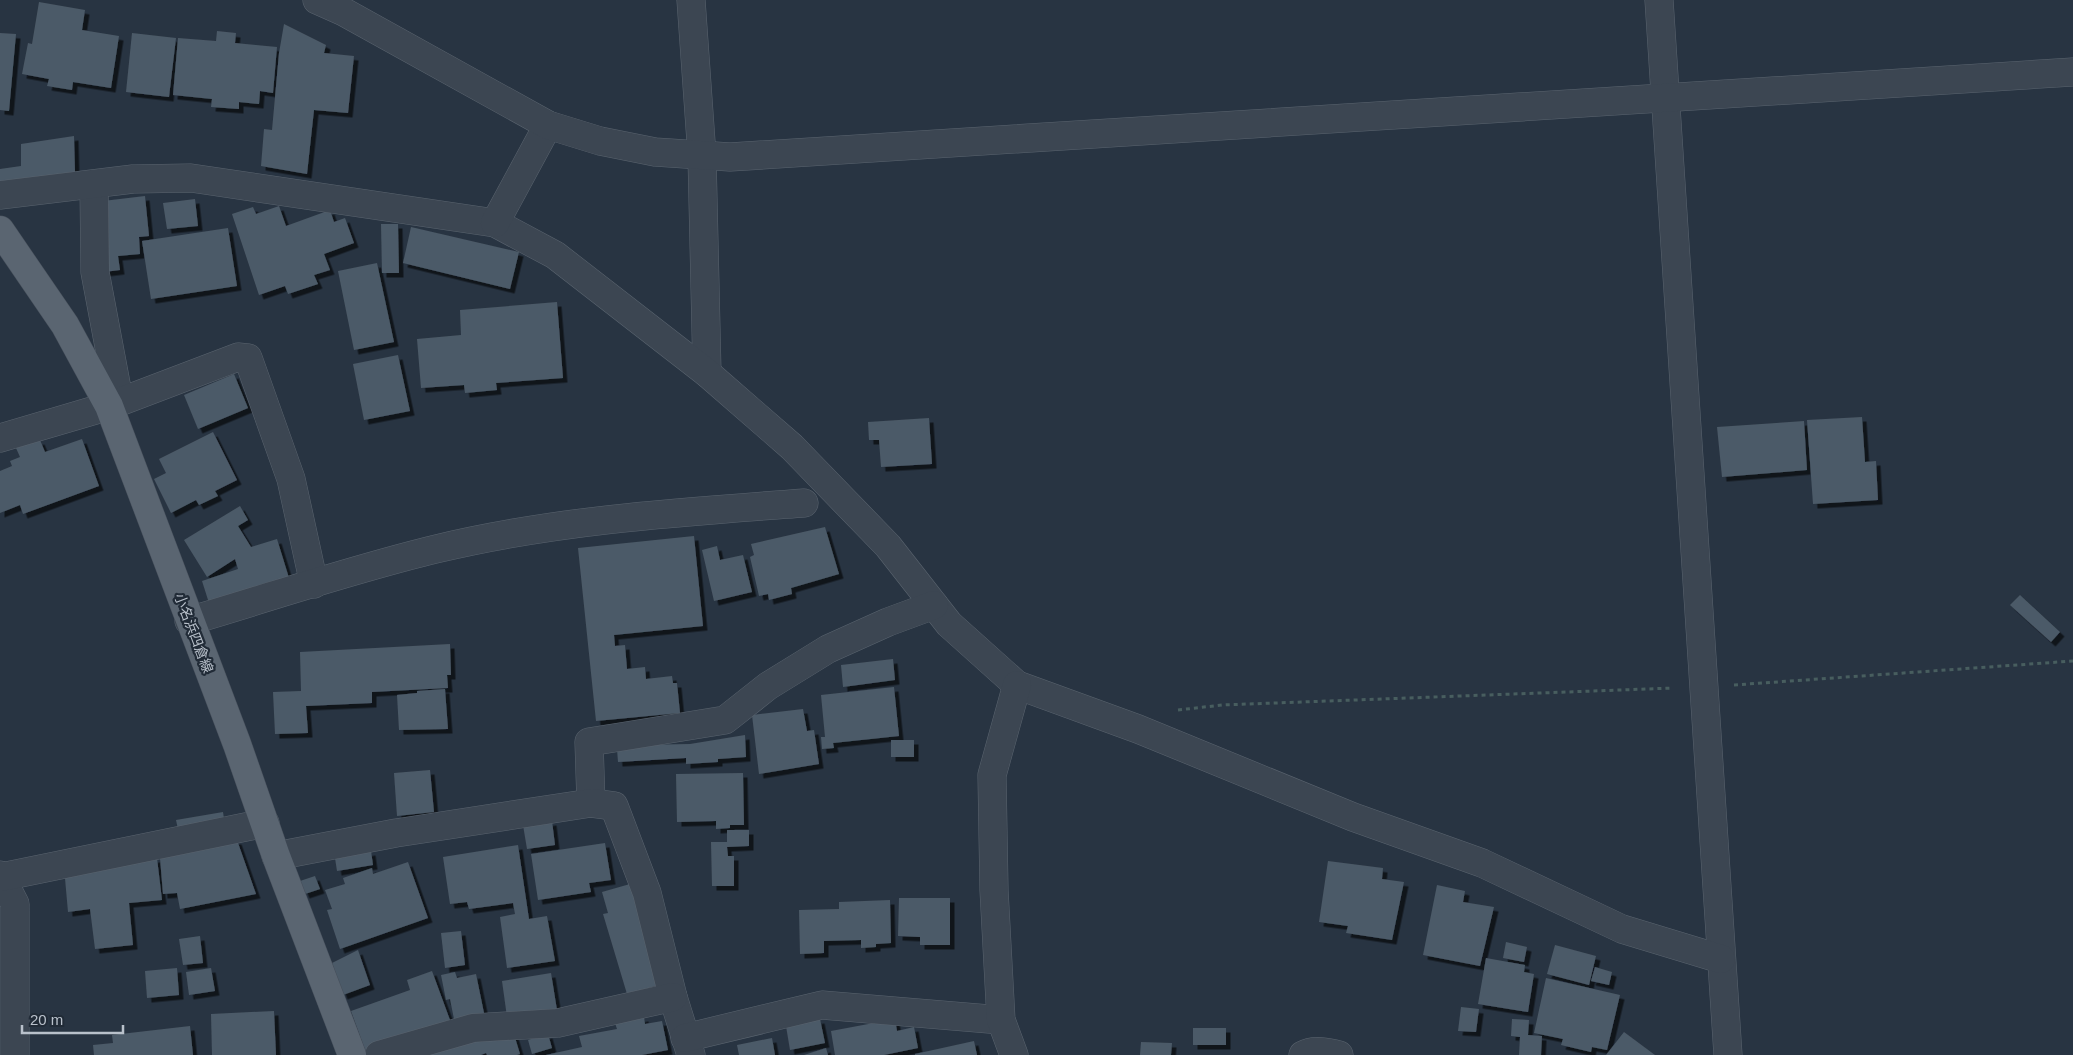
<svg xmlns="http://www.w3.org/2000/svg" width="2073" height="1055" font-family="Helvetica,'Noto Sans JP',sans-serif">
<defs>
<filter id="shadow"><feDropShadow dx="4.5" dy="4.5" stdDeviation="0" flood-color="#0009"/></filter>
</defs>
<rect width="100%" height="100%" fill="#283442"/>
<g fill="#4c5a67" filter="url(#shadow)">
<path d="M39,2L85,10L82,30L119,36L111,88L73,82L72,90L47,86L49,79L22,74L28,43L32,44Z"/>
<path d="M284,24L326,45L324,53L354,56L348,113L314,110L307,174L261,166L264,129L272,130L279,53Z"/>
<path d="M217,31L236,33L235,43L277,47L273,93L260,91L259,104L239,102V109L211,107L212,99L173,95L178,38L216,41Z"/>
<path d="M0,33L16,34L9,111L0,110Z"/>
<path d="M132,33L176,38L169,97L126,92Z"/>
<path d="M74,136L75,172L0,183V169L21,166V144Z"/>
<path d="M145,196L149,236L139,237L140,254L118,256L120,270L104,272L103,201Z"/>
<path d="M195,199L198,226L167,229L163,203Z"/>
<path d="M279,206L286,226L330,210L334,222L345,218L354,243L324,254L330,270L314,275L318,284L288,294L285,286L259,295L232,214L253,207L256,214Z"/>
<path d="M381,224H398L399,273H382Z"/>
<path d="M411,227L519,252L510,289L403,263Z"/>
<path d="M228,228L237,286L151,299L142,241Z"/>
<path d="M377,263L394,342L354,350L338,271Z"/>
<path d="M557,302L563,378L496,383L497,390L465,393L464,385L421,388L417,339L461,335L460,310Z"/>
<path d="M398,355L410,411L364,420L353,364Z"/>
<path d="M234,374L248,408L198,429L184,395Z"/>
<path d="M1862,417L1865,462L1876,461L1878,500L1813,504L1807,420Z"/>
<path d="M929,418L932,464L881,467L879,440H869L868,422Z"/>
<path d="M1804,421L1807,470L1722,477L1717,427Z"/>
<path d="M213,432L237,480L215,491L218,496L199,505L196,500L171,513L154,479L166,473L159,459Z"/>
<path d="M82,439L99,486L23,514L20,505L0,513V471L12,466L10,461L20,457L16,448L40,440L45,452Z"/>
<path d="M240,506L248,520L238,526L251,547L277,539L289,578L209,603L202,581L238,569L235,559L207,577L184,540Z"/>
<path d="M825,527L839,574L791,588L792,594L769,600L768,594L759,596L750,557L754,555L751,544Z"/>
<path d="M694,536L703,626L614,635L615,646L625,645L627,669L645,667L646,679L672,676L673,683H677L680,713L596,721L578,548Z"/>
<path d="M717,546L720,560L743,555L752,592L714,601L702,550Z"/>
<path d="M2020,595L2060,632L2051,642L2010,605Z"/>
<path d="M450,644L451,675H447L448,688L372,692V703L306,706L308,733L275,734L273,692L301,691L300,652Z"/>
<path d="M893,659L895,680L843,687L841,665Z"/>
<path d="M894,687L899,736L833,743L834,748L822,749L821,737H825L821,695Z"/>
<path d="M445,689L448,729L399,730L397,695L417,693V691Z"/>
<path d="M803,709L807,731L814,730L819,764L759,774L752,715Z"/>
<path d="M745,735L746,757L718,759V762L686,764V758L618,762L617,749L637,748V745L690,744Z"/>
<rect x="891" y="740" width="23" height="17"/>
<path d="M430,770L434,812L397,816L394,773Z"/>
<path d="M743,773L744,825H730V828L716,829V821L677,822L676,774Z"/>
<path d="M223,812L225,826L179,834L176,820Z"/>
<path d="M552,821L555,845L527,849L523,825Z"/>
<path d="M727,830H749V846L727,847L728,856H734V886H712L711,842H727Z"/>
<path d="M237,840L256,894L180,909L177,893L163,894L160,858L182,854L181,849Z"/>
<path d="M605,843L611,880L589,883L591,892L538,900L531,854Z"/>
<path d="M518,845L529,919L547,916L555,961L507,968L500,917L515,914L513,903L469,909L467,902L450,904L443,857Z"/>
<path d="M371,851L373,865L337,871L335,858Z"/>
<path d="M157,858L162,900L129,903L133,945L95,949L90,909L68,912L64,867Z"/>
<path d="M1328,861L1383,868L1382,879L1404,882L1392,940L1346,933L1348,926L1319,922Z"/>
<path d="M408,862L428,918L340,949L327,910L332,909L325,890L345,884L343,878L372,868L373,874Z"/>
<path d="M315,876L320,889L305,894L300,881Z"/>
<path d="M630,884L659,985L627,994L603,914L608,913L602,892Z"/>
<path d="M1437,885L1465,891L1463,902L1494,907L1480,966L1423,955Z"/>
<path d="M899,898H950V945H920V937L898,936Z"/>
<path d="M890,900L891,943L876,944V947L861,948V940L824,941V953L800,954L799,910L839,909V902Z"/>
<path d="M461,931L465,965L445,968L441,933Z"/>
<path d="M200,936L203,963L183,965L179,939Z"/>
<path d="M1506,942L1527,947L1524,962L1503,958Z"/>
<path d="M1555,945L1596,956L1589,985L1547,974Z"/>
<path d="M358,950L370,985L343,995L332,963Z"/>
<path d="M1486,958L1525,965L1524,972L1534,974L1528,1012L1478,1004Z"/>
<path d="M1595,967L1612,972L1609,985L1591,981Z"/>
<path d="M177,968L179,995L147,998L145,971Z"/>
<path d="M211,968L215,991L189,995L186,972Z"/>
<path d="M432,971L450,1020L365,1050L351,1011L410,990L407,980Z"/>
<path d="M455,972L457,978L476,974L484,1013L454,1019L450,999L446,1000L441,975Z"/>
<path d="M551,973L557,1010L507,1017L502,981Z"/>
<path d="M1546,978L1620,995L1607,1050L1592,1047L1591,1052L1561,1045L1563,1039L1534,1033Z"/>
<path d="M1461,1007L1479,1009L1476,1032L1458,1031Z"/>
<path d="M274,1011L276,1055H212L211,1014Z"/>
<path d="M644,1017L645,1024L662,1021L668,1050L642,1055H546L582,1047L579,1036L617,1029L615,1023Z"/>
<path d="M820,1019L825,1043L790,1050L786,1026Z"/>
<path d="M895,1019L897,1031L914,1027L918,1048L884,1055H835L831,1031Z"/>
<path d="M1512,1019L1529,1020L1528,1035L1542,1036L1541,1055H1519L1520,1037L1511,1036Z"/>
<path d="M190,1026L193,1055H94L93,1045L113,1043L112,1035Z"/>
<rect x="1193" y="1028" width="33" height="17"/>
<path d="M513,1031L520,1054L517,1055H487L486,1053L481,1055H408Z"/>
<path d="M1624,1032L1655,1055H1606Z"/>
<path d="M548,1034L552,1048L532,1054L528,1040Z"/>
<path d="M772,1038L775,1055H739L737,1045Z"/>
<path d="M974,1041L977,1055H915V1054Z"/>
<path d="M1141,1042L1172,1043L1171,1055H1140Z"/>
<path d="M826,1048L828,1055H804Z"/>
</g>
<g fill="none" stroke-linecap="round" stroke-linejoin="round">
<g stroke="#5a646f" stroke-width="29">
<g id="minor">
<path d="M691,0L702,156L707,373"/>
<path d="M1659,0L1728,1055"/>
<path d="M94,185L95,272L117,389L115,403"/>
<path d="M0,195L133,179L191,178L495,223L555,255L707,373L792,447L888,546L949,624L1017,685L1138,729L1353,817L1482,863L1622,929L1721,959"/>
<path d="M495,223L548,125"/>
<path d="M0,438L109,406L238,357L248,358L291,479L314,584"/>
<path d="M189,621C271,597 353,569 436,549C556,520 681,512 804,503"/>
<path d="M591,803L589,742L725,720L768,686L828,649L888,622L934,605"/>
<path d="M276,856L396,833L591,803L614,806L647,893L673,997L691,1055"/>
<path d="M0,875L15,904V1055"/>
<path d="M1,877L265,823"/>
<path d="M685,1038L822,1005L1001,1020"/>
<path d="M379,1055L473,1028L558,1023L673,997"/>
<path d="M1014,1055L1001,1020L994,890L992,775L1017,685"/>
<path d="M1303,1055C1314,1049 1328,1052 1339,1055"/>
</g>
</g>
<g stroke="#5a646f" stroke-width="29">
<path id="tertiary" d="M317,0L344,12L548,125L600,141L655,152L730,157L2073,72"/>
</g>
<g stroke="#464f5b" stroke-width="29">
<path id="primary" d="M0,230L65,325L109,406L237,744L276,856L352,1055"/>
</g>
<g stroke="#485e5f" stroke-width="3" stroke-dasharray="4 4" stroke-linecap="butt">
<path d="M1734,685L2073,661"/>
<path d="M1178,710L1222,705L1673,688"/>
</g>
<use href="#minor" stroke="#3c4652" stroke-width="28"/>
<use href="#tertiary" stroke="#3c4652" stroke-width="28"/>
<use href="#primary" stroke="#5a6571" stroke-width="28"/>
</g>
<g text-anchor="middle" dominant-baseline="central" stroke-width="4.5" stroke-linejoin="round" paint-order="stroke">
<g font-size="14" fill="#b9c1cb" stroke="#212b37">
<text transform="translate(194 633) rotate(69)">小名浜四倉線</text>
</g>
</g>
<path d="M22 1025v8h101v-8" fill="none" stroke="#b9c1cb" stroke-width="2.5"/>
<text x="30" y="1025" font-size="15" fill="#b9c1cb" stroke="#212b37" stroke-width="4" paint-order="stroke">20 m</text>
</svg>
